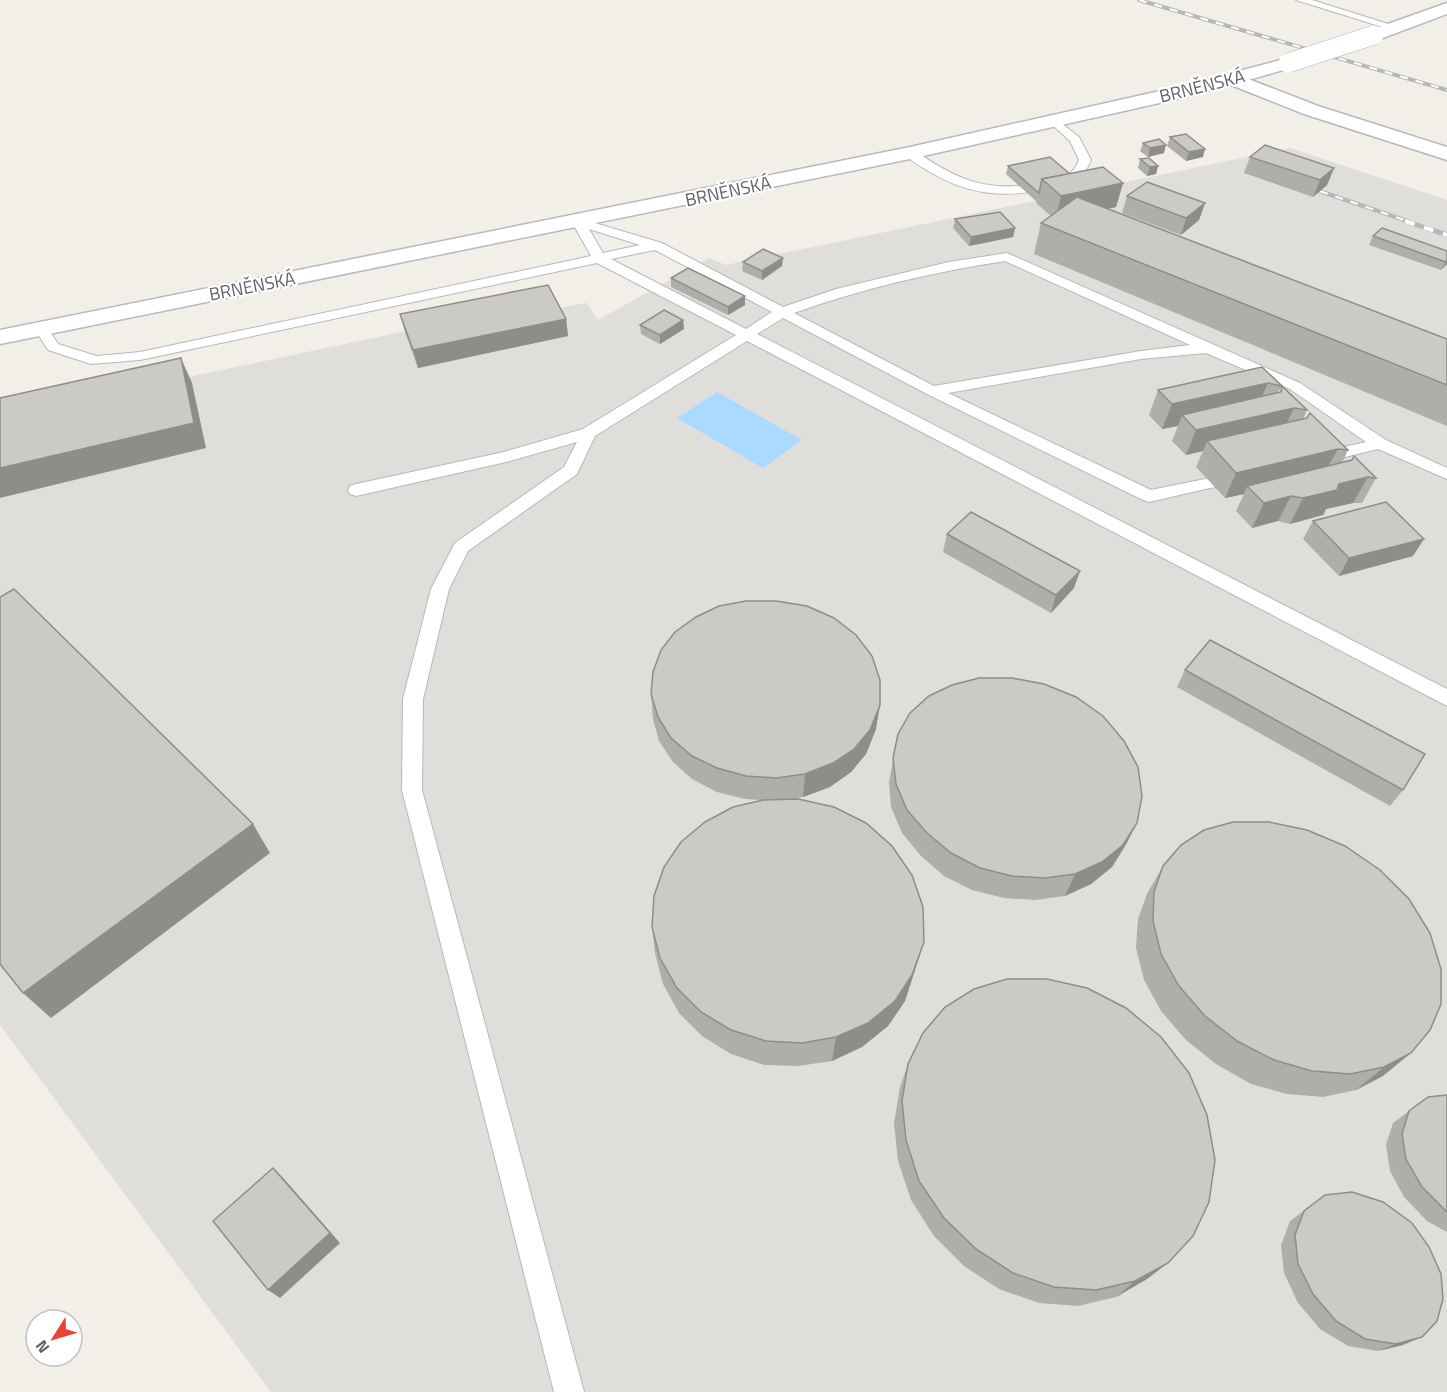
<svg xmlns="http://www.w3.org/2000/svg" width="1447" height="1392" font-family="'Titillium Web',sans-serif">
<rect width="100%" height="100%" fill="#f1efe8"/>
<path fill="#e0deda" d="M1290,148L1447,200V1392H271L0,1025V417L552,300L558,308L587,303L598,320L709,258L726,265Z"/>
<path fill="#aadaff" d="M717,392L802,440L763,468L677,418Z"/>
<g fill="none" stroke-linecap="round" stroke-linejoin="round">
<g stroke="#b5b8bc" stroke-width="2">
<g id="lane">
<path d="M1296,0H1312L1401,28L1392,30Z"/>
<path d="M1053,117L1079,137L1091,160C1082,183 1065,186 1043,190C1002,198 966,194 930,172C921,167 911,161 904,153L910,149L914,150C958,181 988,193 1042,183C1059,180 1072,178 1079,160L1070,141L1047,120Z"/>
<path d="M578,218L662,243L783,307L836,289L949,262L1007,253L1300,383L1386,440L1447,468V479L1378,449L1324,462L1318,461L1316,457L1318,453L1366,442L1290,389L1206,353L1141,359L948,393L1151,490L1210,478L1216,479L1218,483L1216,487L1210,488L1149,502L1143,500L927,394L783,318L757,334L1447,689V706L747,341L595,436L577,474L468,551L449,589L423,699L422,790L584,1392H554L402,790L403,699L431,589L455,543L564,467L577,442L506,462L356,496L350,494L348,490L350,486L356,484L504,452L583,429L736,335L597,263L140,360L91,364L48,350L34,328L36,325H46L58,344L97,356L140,352L591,256L572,222ZM589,229L640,245L603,253ZM655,250L772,312L746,329L611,259ZM1005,261L1190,345L1141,351L934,386L794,313C863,288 934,272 1005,261Z"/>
</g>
</g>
<g stroke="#b5b8bc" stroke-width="3">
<path id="street" d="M1233,73L1318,106L1447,147V160L1304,114L1226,83L1224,79L1226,75Z"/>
</g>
<g stroke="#b6babf" stroke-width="3">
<g id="secondary">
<path d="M1447,3V14L1380,39H1368L1365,35L1368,31Z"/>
<path d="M1288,58L1294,59L1297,63L1294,67L1195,95L910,159L0,344V330L910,147L1191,84Z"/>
</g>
</g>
<use href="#lane" fill="#fff" fill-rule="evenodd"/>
<use href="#street" fill="#fff" fill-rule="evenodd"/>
<use href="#secondary" fill="#fff" fill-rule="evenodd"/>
<g stroke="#b6b7b8" stroke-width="4">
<g id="rail-far1">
<path d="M1139,0L1447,90"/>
<path d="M1305,186L1410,222"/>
</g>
</g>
<g stroke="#b6b7b8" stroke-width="5">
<path id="rail" d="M1405,221L1447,235"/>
</g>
<use href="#rail-far1" stroke="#fff" stroke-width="2" stroke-dasharray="8" stroke-linecap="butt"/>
<use href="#rail" stroke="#fff" stroke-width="4" stroke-dasharray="10" stroke-linecap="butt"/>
<g stroke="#b6babf" stroke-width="20" stroke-linecap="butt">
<path id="secondary-bridge" d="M1288,63L1374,35"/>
</g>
<use href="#secondary-bridge" stroke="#fff" stroke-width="19"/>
</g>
<g fill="#afaea9">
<path d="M1170,137L1203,157L1186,161L1167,146Z"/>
<path d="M1143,143L1164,153L1148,157L1140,151Z"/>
<path d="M1250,157L1334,168L1327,185L1313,197L1244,173Z"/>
<path d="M1140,159L1158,166L1156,174L1147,176L1138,168Z"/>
<path d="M1008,166L1070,174L1123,183L1116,207L1107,209L1447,339V426L1034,254L1041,223L1051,216L1036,203L1037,202L1006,174Z"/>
<path d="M1127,196L1205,203L1199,220L1181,235L1122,213Z"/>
<path d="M955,219L1015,228L1013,237L969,246L953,228Z"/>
<path d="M1373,236L1447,251V264L1441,270L1369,245Z"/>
<path d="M783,258L782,266L762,280L742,271L743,262Z"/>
<path d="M671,278L745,305L728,315L671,287Z"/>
<path d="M400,314L566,319L568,336L418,368L405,332Z"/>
<path d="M683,320L684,329L660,344L641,334L640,325Z"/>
<path d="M1262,367L1282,386L1278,392H1280L1282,386L1307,410L1303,419L1348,450L1342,463L1376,478L1362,503H1353L1326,509L1323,515L1290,524L1278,521L1252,528L1236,511L1244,494L1225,498L1196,467L1203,451L1186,455L1172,441L1178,426L1162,429L1149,415L1158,390Z"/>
<path d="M1313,521L1413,556L1339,576L1303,539Z"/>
<path d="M947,534L1074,588L1051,613L943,552Z"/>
<path d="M1185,670L1403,790L1390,806L1177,687Z"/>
<path d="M651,694L876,729L866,754L851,772L830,787L803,797L785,800L924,942L905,1001L888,1026L862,1047L832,1061L798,1066L764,1065L731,1054L702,1036L679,1013L663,984L655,953L652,927L761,800L745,799L717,792L692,779L673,762L659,741L653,719Z"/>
<path d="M898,734L1137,823L1125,846L1112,867L1091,884L1065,896L1035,900L1004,898L972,890L944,876L921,856L902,833L891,807L889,782Z"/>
<path d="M1163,866L1409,899L1383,1076L1356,1090L1323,1097L1287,1094L1251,1084L1216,1064L1186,1040L1161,1011L1144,980L1136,948L1138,919L1147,894Z"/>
<path d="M908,1064L1147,1279L1116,1297L1078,1306L1039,1303L999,1289L964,1266L934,1236L911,1200L898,1161L894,1123L900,1087Z"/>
<path d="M1447,1095V1232L1427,1221L1404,1197L1390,1171L1386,1145L1393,1123L1428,1097Z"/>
<path d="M1325,1195L1403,1345L1378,1351L1348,1346L1320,1329L1298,1303L1284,1273L1281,1245L1290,1221Z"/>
</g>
<g fill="#8f8d8a">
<path d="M1166,145L1164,153L1148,157L1150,148Z"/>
<path d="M1205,149L1203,157L1186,161L1189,152Z"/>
<path d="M1158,166L1156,174L1147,176L1150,167Z"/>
<path d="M1334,168L1327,185L1313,197L1320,180Z"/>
<path d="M1123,183L1116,207L1055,220L1061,196Z"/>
<path d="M1205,203L1199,220L1181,235L1186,218Z"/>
<path d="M1015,228L1013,237L969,246L971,237Z"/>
<path d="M783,258L782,266L762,280V271Z"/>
<path d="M1447,260V264L1441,270L1446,262Z"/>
<path d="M745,296V305L728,315V307Z"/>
<path d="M566,319L568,336L418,368L413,350Z"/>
<path d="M683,320L684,329L660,344V335Z"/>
<path d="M181,358L192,383L206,448L0,498V468Z"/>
<path d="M1268,383L1257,408L1182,415L1178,426L1162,429L1172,404Z"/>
<path d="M1294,408L1282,433L1207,441L1203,451L1186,455L1196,430Z"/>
<path d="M1338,449L1324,474L1247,486L1244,494L1225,498L1236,473Z"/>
<path d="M1368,477L1353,503L1326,509L1323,515L1290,524L1303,498L1339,484Z"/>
<path d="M1291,496L1278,521L1252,528L1264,503Z"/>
<path d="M1424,539L1413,556L1339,576L1349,558Z"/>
<path d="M1080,571L1074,588L1051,613L1056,595Z"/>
<path d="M880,705L876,729L866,754L851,772L830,787L803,797L805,774Z"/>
<path d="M1137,823L1125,846L1112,867L1091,884L1065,896L1075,874Z"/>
<path d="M253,824L270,853L51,1018L23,993Z"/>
<path d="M924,942L905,1001L888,1026L862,1047L832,1061L836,1037Z"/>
<path d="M1411,1053L1383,1076L1356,1090L1384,1067Z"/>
<path d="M273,1168L284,1179L340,1243L280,1298L268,1290Z"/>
<path d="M1168,1263L1147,1279L1116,1297L1135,1281Z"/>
<path d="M1422,1337L1403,1345L1378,1351L1396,1344Z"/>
</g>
<g fill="#cccac5" stroke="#8f8d8a" stroke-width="1.5">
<path d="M1186,134L1205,149L1189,152L1170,137Z"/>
<path d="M1159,139L1166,145L1150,148L1143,143Z"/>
<path d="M1265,145L1334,168L1320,180L1250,157Z"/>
<path d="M1050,157L1070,174L1042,179L1039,193L1008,166Z"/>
<path d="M1149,158L1158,166L1150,167L1140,159Z"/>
<path d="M1103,167L1123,183L1061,196L1042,179Z"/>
<path d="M1147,182L1205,203L1186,218L1127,196Z"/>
<path d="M1077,197L1447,339V385L1041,223Z"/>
<path d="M1000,212L1015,228L971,237L955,219Z"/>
<path d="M1382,228L1447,251V260L1446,262L1373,236Z"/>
<path d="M763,249L783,258L762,271L743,262Z"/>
<path d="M688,268L745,296L728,307L671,278Z"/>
<path d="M548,285L566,319L413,350L400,314Z"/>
<path d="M664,310L683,320L660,335L640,325Z"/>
<path d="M181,358L194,423L0,468V398Z"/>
<path d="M1262,367L1282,386L1268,383L1172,404L1158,390Z"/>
<path d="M1282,386L1307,410L1294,408L1196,430L1182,415L1281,392Z"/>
<path d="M1310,413L1348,450L1338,449L1236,473L1207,441L1307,418Z"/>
<path d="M1354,456L1376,478L1368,477L1339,484L1337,490L1303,498L1291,496L1264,503L1247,486L1352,460Z"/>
<path d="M1386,502L1424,539L1349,558L1313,521Z"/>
<path d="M971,512L1080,571L1056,595L947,534Z"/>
<path d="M14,589L253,824L23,993L0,964V597Z"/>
<path d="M746,601H776L807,606L834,618L856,635L872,656L880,680V705L870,730L854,749L833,763L805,774L776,778L746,776L717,768L692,756L671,738L658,717L651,694L653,672L661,650L675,632L696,617L719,606Z"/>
<path d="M1210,640L1425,754L1403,790L1185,670Z"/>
<path d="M979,678H1012L1044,684L1076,697L1103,716L1124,741L1138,767L1142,796L1137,823L1123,845L1102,862L1075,874L1045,878L1012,876L980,868L951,853L927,833L907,810L896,784L893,758L898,734L910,713L929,696L952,685Z"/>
<path d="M798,799L834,807L866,823L892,846L912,875L923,907L924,942L912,975L895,1001L868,1023L836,1037L802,1043L766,1041L731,1030L701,1012L677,988L660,958L652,927L654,896L664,867L681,842L705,822L733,807L763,800Z"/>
<path d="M1233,822H1269L1307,830L1345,846L1380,870L1409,899L1430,933L1441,969V1004L1430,1030L1411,1053L1384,1067L1350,1074L1312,1071L1274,1060L1237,1041L1205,1016L1179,986L1161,954L1153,921L1154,892L1163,866L1181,845L1204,830Z"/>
<path d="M1007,979H1047L1087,988L1126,1008L1161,1037L1189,1073L1207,1115L1215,1160L1209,1202L1193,1236L1168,1263L1135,1281L1096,1290L1054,1287L1013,1273L976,1249L944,1218L919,1181L906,1140L902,1101L908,1064L923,1033L945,1007L974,989Z"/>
<path d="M1447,1095V1212L1422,1187L1406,1159L1402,1134L1409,1111L1428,1097Z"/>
<path d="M273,1168L330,1233L268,1290L213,1221Z"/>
<path d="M1352,1192L1383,1202L1412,1223L1429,1247L1441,1274L1443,1299L1437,1321L1422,1337L1396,1344L1365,1339L1336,1321L1313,1294L1298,1264L1295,1235L1304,1211L1325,1195Z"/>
</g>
<g text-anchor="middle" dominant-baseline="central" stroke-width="4.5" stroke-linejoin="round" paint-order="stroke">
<g font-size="18" fill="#5f6368" stroke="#fff">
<text transform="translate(1202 86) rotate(-14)">BRNĚNSKÁ</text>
<text transform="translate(728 191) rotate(-12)">BRNĚNSKÁ</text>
<text transform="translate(252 286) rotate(-11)">BRNĚNSKÁ</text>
</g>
</g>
<g transform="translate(54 1338) rotate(233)"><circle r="28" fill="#ffffff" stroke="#bfc1c3" stroke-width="1.5"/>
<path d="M0-4.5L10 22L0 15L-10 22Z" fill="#ea4335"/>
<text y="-9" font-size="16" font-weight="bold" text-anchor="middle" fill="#5f6368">N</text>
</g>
</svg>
